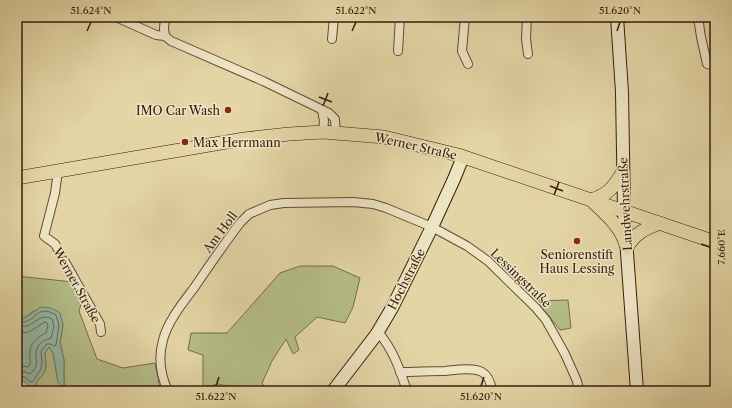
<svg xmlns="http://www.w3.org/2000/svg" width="732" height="408" font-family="'Libre Caslon Text',serif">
<rect width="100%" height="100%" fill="#e4d5a5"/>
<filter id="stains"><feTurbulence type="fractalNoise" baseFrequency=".005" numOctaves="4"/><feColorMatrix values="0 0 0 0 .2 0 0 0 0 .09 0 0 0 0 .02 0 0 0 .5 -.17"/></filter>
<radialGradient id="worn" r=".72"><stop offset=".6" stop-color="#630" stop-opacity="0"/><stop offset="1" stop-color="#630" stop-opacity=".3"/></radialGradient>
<g fill="#b4bd87" stroke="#756d49">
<path d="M300,266H333L360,278L353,307L345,323L317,317L295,337L299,350L293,354L286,339L272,361L262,383L268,391H237L236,388L218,384L203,388V355L188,350L191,333H227L280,273Z"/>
<path d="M17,276L73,282L82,301L79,311L97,359L123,368L155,363L160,388L162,391H66L64,386V360L60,342L63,325L34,311L24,318H17Z"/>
<path d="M568,300L571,328L560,330L549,316L535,301Z"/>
<path d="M49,347L53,353L58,382L62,386V391H35C35,378 42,379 45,370C47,365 45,358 45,353Z"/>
</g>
<path fill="#95b9a6" stroke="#6f7b68" d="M41,307L51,308L60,313L63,325L60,342L64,360V386L66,391H61L62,386L58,382L53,353L49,347L45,353C45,358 47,365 45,370C42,379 35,378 35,391H28L27,384L23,381L17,380V318H24Z"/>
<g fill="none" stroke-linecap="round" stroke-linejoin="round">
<g stroke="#666b58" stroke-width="1">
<path d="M17,322C18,322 23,322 24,322C38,319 37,304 56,315L59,325L56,345L54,346L50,344H47L41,351L42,362L41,369L33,381L31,382L25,377L17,376"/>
<path d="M17,327C20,327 24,327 27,326C36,323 41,313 52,319L54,326L51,338C42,340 35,346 36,356C36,360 37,363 36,366C35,369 32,372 30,374L25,372L17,371"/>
<path d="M17,333L29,332L45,322L47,323L48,326L46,333C39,336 30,343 30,352C29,357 31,361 30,365L28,367L17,365"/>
</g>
<g stroke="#624b32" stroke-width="10">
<g id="street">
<path d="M116,17L156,35L165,36L171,41L263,81L329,113L335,119L336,133"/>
<path d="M165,17L164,29L165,36"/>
<path d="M465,17L462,51L468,64"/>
<path d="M527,17L526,39L528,54"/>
<path d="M698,17L701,37L707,64L715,66"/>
<path d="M618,19L629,17"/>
<path d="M332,39L334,17"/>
<path d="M398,51L400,17"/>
<path d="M322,110L324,121L323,132"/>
<path d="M58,171L55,193L44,236L55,244L100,324L101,332"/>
<path d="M378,332C393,349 400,370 407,391"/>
<path d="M400,372C415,372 430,371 445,371C455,370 473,367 482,372C489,376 491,383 492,391"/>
<path d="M168,391C160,374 158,358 163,340C168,321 182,304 194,288C209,266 224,244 240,223L249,214L270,205L284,203L353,202L373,204L386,208L432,227L467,246L488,261L536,308L546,320L565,354L577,381L579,391"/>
</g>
</g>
<g stroke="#361d0b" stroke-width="14">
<g id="secondary">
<path d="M617,17L622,92L624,211L637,391"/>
<path d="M333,391L376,335L392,308L432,227L454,179L463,157"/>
</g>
</g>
<g stroke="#361d0b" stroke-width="14">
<g id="primary">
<path d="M17,178L244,139L289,134L323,132L384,137L458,155L715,242"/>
<path d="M591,200C609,194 613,188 623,172"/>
<path d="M594,203C603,211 616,223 622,235C624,238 625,243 627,247"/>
<path d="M627,247C636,233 644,229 660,223"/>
</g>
</g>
<use href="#street" stroke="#ede4c4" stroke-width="8"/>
<use href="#secondary" stroke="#ede4c4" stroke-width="12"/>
<use href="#primary" stroke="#e4d5a5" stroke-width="13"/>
</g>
<path fill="none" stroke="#361d0b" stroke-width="1.5" d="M87,31L91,22M352,31L356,22M617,31L620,22M319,97L332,102M323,106L328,93M550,186L563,191M554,195L559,182M701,244L710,247M216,386L219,377M481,386L484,377"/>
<g fill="#8f2418" stroke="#ede4c4" stroke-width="1.5">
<circle cx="228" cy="110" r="4"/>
<circle cx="185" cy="142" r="4"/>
<circle cx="577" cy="241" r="4"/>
</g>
<g text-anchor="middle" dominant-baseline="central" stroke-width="3" stroke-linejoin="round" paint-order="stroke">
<g font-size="12" fill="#361d0b" stroke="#ede4c4" text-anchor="end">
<text x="220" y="110">IMO Car Wash</text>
<text x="193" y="142" text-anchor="start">Max Herrmann</text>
<text x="577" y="254" text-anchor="middle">Seniorenstift<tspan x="577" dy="14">Haus Lessing</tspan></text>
</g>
<g font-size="12" fill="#361d0b" stroke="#ede4c4">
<text transform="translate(416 146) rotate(13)">Werner Straße</text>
<text transform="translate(625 204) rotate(-93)">Landwehrstraße</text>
<text transform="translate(220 232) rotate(-53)">Am Holl</text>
<text transform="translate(521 278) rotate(44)">Lessingstraße</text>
<text transform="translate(406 279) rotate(-63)">Hochstraße</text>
<text transform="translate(77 285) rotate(61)">Werner Straße</text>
</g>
</g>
<rect width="732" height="408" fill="none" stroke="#e4d5a5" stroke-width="44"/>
<rect x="22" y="22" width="688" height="364" fill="none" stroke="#361d0b" stroke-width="1.5"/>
<g font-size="10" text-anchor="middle" fill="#361d0b">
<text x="91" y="14">51.624°N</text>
<text x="356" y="14">51.622°N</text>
<text x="620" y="14">51.620°N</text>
<text transform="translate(721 247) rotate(-90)" y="4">7.660°E</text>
<text x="216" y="400">51.622°N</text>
<text x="481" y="400">51.620°N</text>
</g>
<rect width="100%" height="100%" filter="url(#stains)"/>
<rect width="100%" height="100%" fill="url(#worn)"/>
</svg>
